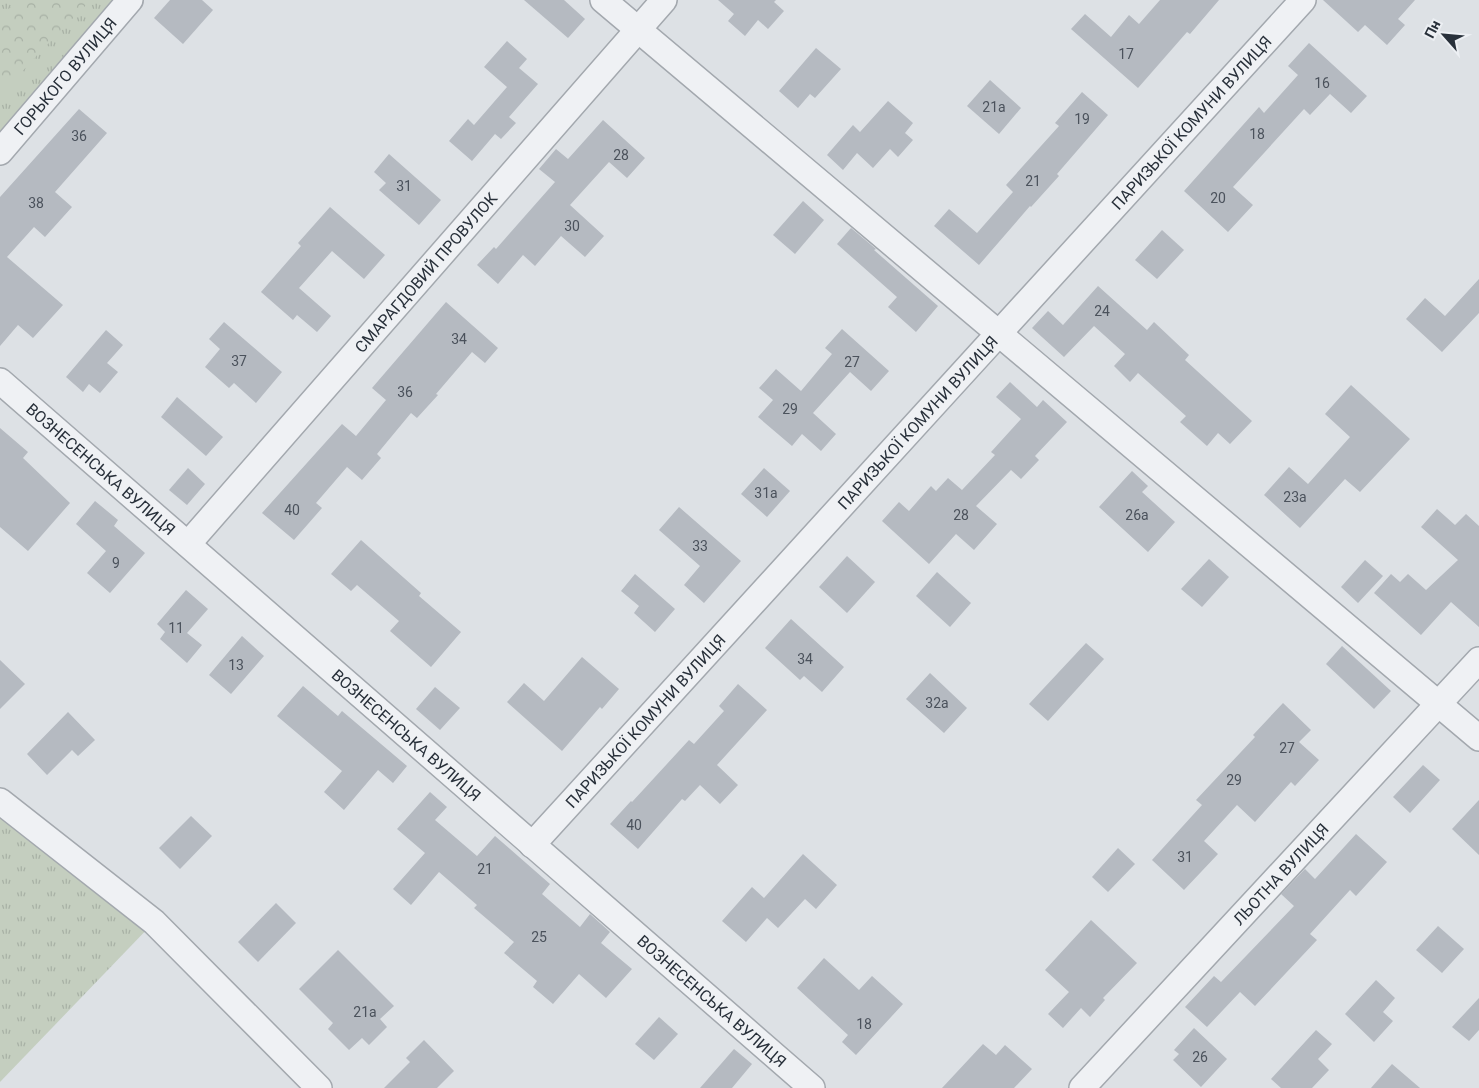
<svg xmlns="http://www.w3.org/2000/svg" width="1479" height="1088" font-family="Roboto,sans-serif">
<defs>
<pattern id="grass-tufts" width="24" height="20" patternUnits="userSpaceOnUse" patternTransform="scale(1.25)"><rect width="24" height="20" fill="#c4cebf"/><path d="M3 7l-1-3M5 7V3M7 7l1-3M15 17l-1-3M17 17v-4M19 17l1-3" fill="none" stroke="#a8b1a5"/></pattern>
<pattern id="forest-crowns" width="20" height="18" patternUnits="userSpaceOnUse" patternTransform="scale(1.25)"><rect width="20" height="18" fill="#c4cebf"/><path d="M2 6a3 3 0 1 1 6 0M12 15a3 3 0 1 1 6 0" fill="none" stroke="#a8b1a5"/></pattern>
</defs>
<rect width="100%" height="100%" fill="#dde1e5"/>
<g fill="url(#grass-tufts)">
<path d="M0,0H129L0,149Z"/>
<path d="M0,801L154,922L0,1082Z"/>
</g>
<path fill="url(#forest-crowns)" d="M17,0H91L39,53L0,96V19Z"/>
<g fill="#b5bac1">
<path d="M170,0H202L213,10L183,44L154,18Z"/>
<path d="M524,0H564L585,19L568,38Z"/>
<path d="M718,0H776L774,2L784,11L768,29L758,20L745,36L728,21L734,14Z"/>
<path d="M1160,0H1219L1190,34L1187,32L1138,88L1071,29L1085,14L1111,37L1129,15L1139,24Z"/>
<path d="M1323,0H1415L1398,19L1405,25L1387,45L1365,25L1358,32Z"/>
<path d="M507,41L527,59L519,68L538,84L509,117L516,123L501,139L495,134L472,161L449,141L468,119L474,125L507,87L484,67Z"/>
<path d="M1309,43L1367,96L1351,113L1330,94L1310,115L1304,109L1233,187L1253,205L1228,232L1184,191L1259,107L1264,113L1298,75L1288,66Z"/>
<path d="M816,48L841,69L815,98L810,94L798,108L779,91Z"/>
<path d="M990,80L1021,108L999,134L967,106Z"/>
<path d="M1082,92L1108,115L1057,174L1059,176L1031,207L1030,206L979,265L934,226L949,209L977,233L1013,192L1006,185L1059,126L1055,123Z"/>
<path d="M888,101L913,123L905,133L913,140L898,157L890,149L873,168L857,153L843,170L827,155L853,125L860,132Z"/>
<path d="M79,109L107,133L55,192L72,207L45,237L34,227L7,257L63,305L33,338L18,325L0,346V197Z"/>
<path d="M603,120L645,158L627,178L609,162L570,205L604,236L585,257L561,236L535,266L523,255L498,284L477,265L494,247L496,249L555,182L539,169L556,149L568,159Z"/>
<path d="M389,154L441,200L419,225L379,190L386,183L374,172Z"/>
<path d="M803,201L824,220L795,254L773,235Z"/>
<path d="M330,207L385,255L364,279L332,251L299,288L331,316L317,332L297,315L293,320L261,292L301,246L298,243Z"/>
<path d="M851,228L876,249L874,250L938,306L916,332L888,307L897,297L837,244Z"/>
<path d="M1162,230L1184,250L1157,279L1135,260Z"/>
<path d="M1479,279V313L1442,352L1406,319L1425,298L1445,316Z"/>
<path d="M1098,286L1147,330L1154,322L1189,355L1185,360L1252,421L1230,444L1218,433L1207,446L1180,422L1186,416L1138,373L1130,382L1114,366L1125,354L1094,326L1064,357L1032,328L1048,311L1063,325Z"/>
<path d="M446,302L498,348L485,363L472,352L436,394L438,395L417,418L411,413L377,454L381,458L362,480L347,467L316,503L322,508L294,540L262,513L342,424L356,436L386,400L372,388Z"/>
<path d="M224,322L282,372L256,403L234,383L229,388L205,367L220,349L209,339Z"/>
<path d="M842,329L889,371L871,391L850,372L813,413L836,434L821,451L802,434L792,446L758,417L773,400L759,388L776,369L801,391L832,354L825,348Z"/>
<path d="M106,330L123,345L107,363L118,372L100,393L89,384L83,392L66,377Z"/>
<path d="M1010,382L1037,407L1043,400L1067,422L1035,456L1039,460L1021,479L1011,470L976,506L997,524L974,550L956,534L929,564L882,521L899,502L909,511L931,486L936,491L948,478L962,490L995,455L991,452L1021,419L996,397Z"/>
<path d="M1351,385L1410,439L1360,492L1345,479L1300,528L1264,495L1289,467L1308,484L1350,437L1325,414Z"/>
<path d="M177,397L223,437L206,456L161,417Z"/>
<path d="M0,428L28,452L23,458L70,503L28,551L0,527Z"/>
<path d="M188,468L205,484L187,505L169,490Z"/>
<path d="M764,468L790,491L767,517L741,494Z"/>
<path d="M1132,471L1148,486L1142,492L1175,522L1148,552L1099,507Z"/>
<path d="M95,501L118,520L114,526L145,553L110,593L87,573L106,551L76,524Z"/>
<path d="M679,507L741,561L704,603L684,585L700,566L659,530Z"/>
<path d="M1437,509L1455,525L1466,514L1479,526V627L1451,602L1421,635L1374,593L1391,574L1400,582L1408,574L1426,590L1458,560L1421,527Z"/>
<path d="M361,540L421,593L419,596L461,632L431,667L390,631L399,621L357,585L351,591L331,574Z"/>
<path d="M847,556L875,582L847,613L819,587Z"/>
<path d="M1209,559L1229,577L1202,607L1181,589Z"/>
<path d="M1365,560L1383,576L1358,603L1341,587Z"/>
<path d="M937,572L971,603L950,627L916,596Z"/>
<path d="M635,574L675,609L655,632L634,613L639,606L621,591Z"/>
<path d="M186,590L208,609L187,633L202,645L187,663L160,639L165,632L157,624Z"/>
<path d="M791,619L844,667L822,692L804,676L800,680L765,648Z"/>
<path d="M242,636L264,656L231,694L209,675Z"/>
<path d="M1086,643L1104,659L1048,721L1029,704Z"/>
<path d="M1342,646L1391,691L1374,709L1326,664Z"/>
<path d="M582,657L619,689L602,709L600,707L562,751L507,702L524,683L544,701Z"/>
<path d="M0,660L25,684L0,709Z"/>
<path d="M930,673L967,708L944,733L906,699Z"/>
<path d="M738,684L767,710L717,765L738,785L720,804L700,785L685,801L682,799L638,849L610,824L631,801L632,802L689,740L694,744L724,711L719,706Z"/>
<path d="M303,686L338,716L342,711L407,766L393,783L378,770L344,810L324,792L342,771L277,716Z"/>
<path d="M435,687L460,708L440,730L416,709Z"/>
<path d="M1283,703L1311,730L1299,742L1319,760L1295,786L1291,782L1255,822L1237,805L1204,841L1218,854L1184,890L1152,860L1202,805L1196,800L1255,737L1253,735Z"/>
<path d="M68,712L95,740L78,756L72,750L47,775L27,754Z"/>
<path d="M1423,765L1440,780L1410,813L1393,797Z"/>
<path d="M430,792L447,807L435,820L477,856L495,836L550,884L542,894L580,927L590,914L610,932L601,943L632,969L606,998L579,974L553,1004L533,987L537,981L504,953L514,942L474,908L477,905L439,872L411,905L393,889L425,853L397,829Z"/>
<path d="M1479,800V855L1452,829Z"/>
<path d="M191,816L212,836L180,869L159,848Z"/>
<path d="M1356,834L1387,862L1356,896L1350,890L1310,934L1317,940L1255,1006L1240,992L1207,1027L1185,1007L1214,976L1221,982L1294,906L1281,894L1305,869L1315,879Z"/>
<path d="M1118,848L1135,864L1108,892L1092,877Z"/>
<path d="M803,854L837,885L816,909L805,899L778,928L767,918L746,942L722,921L752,887L764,898Z"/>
<path d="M276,903L296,923L258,962L238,942Z"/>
<path d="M1091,920L1137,963L1103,998L1105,1000L1090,1017L1081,1008L1063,1028L1048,1014L1069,992L1045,970Z"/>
<path d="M1438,926L1464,949L1442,973L1416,950Z"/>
<path d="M338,950L394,1006L380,1019L387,1027L369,1045L362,1038L349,1050L328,1029L333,1023L299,989Z"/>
<path d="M824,958L859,990L872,976L903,1004L856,1055L842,1042L848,1035L797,988Z"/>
<path d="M1376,980L1395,998L1383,1012L1393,1021L1374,1042L1345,1014Z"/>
<path d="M1479,998V1030L1469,1041L1452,1027Z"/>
<path d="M659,1017L678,1034L654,1060L635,1044Z"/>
<path d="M1194,1028L1227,1059L1201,1087L1173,1060L1179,1054L1174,1050Z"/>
<path d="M1316,1030L1332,1044L1318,1059L1329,1070L1312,1088H1281L1271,1079Z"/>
<path d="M424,1040L454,1071L437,1088H384L410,1062L406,1058Z"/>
<path d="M983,1044L996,1055L1005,1045L1032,1069L1014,1088H942Z"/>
<path d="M734,1049L752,1064L732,1088H700Z"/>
<path d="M1392,1064L1420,1088H1371Z"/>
</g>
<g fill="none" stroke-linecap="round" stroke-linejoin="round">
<g stroke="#a3a8ae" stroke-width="28">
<g id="street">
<path d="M603,0L1479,738"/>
<path id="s1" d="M0,152L130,0"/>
<path id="s2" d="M0,381L812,1088"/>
<path id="s3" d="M188,544L664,0"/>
<path d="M0,801L154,922L319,1088"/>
<path id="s4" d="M532,845L1303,0"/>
<path id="s5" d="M1082,1088L1479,660"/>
</g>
</g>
<use href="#street" stroke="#eff1f4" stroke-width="25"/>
</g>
<g text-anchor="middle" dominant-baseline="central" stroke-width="4" stroke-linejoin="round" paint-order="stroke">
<g font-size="14" fill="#4b525c">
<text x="1126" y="54">17</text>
<text x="1322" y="83">16</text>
<text x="994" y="107">21а</text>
<text x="1082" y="119">19</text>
<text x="1257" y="134">18</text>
<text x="79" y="136">36</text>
<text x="621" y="155">28</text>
<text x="1033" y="181">21</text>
<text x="404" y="186">31</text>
<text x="1218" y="198">20</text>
<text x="36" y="203">38</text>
<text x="572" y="226">30</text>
<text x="1102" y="311">24</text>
<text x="459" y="339">34</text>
<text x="239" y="361">37</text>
<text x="852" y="362">27</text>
<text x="405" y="392">36</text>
<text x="790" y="409">29</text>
<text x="766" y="493">31а</text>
<text x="1295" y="497">23а</text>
<text x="292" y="510">40</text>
<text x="961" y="515">28</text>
<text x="1137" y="515">26а</text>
<text x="700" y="546">33</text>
<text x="116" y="563">9</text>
<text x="176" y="628">11</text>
<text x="805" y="659">34</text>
<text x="236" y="665">13</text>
<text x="937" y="703">32а</text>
<text x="1287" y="748">27</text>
<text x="1234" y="780">29</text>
<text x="634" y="825">40</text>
<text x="1185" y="857">31</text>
<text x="485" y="869">21</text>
<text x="539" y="937">25</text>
<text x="365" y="1012">21а</text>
<text x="864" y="1024">18</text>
<text x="1200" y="1057">26</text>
</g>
<g font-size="16" fill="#28303a" stroke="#eceff3">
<text stroke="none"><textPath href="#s1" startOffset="100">ГОРЬКОГО ВУЛИЦЯ</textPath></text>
<text stroke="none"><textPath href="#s4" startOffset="978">ПАРИЗЬКОЇ КОМУНИ ВУЛИЦЯ</textPath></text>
<text stroke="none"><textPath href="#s3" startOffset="361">СМАРАГДОВИЙ ПРОВУЛОК</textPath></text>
<text stroke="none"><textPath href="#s4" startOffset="572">ПАРИЗЬКОЇ КОМУНИ ВУЛИЦЯ</textPath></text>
<text stroke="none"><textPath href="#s2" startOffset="134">ВОЗНЕСЕНСЬКА ВУЛИЦЯ</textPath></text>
<text stroke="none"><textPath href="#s4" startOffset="168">ПАРИЗЬКОЇ КОМУНИ ВУЛИЦЯ</textPath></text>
<text stroke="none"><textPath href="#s2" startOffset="539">ВОЗНЕСЕНСЬКА ВУЛИЦЯ</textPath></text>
<text stroke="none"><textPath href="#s5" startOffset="292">ЛЬОТНА ВУЛИЦЯ</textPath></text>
<text stroke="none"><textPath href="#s2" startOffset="944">ВОЗНЕСЕНСЬКА ВУЛИЦЯ</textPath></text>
</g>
</g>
<g transform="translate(1444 35) rotate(297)" stroke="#eceff3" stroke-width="4" paint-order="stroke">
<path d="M0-4L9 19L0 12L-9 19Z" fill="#28303a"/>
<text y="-8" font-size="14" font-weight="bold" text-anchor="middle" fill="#28303a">Пн</text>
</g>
</svg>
